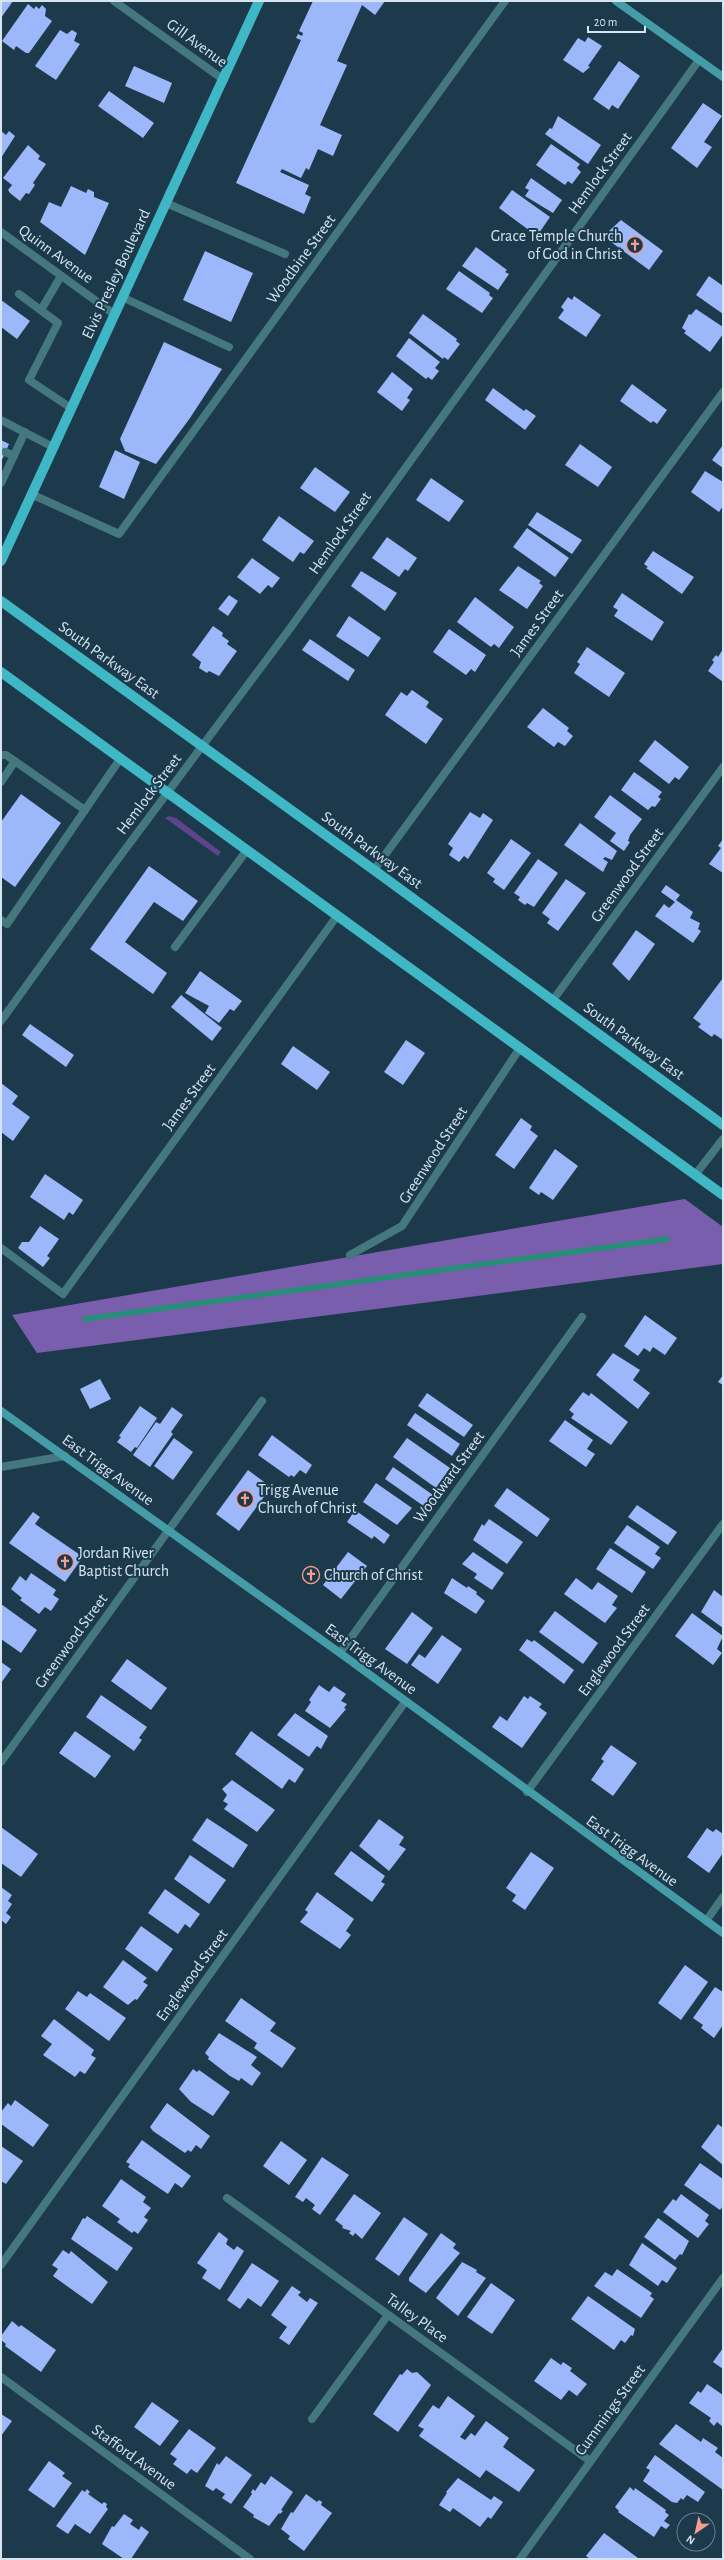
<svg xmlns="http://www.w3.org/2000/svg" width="724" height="2560" font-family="'Alegreya Sans',sans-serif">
<rect width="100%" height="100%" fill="#1c3a4c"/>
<path fill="#5e438d" d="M169,816L176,818L221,852L218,856L165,818Z"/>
<path fill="#795eae" d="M685,1199L723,1227V1264L37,1353L12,1315Z"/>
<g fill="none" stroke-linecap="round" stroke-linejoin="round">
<path stroke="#268f78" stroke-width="5.5" d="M85,1319L667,1239"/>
</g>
<g fill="#9db8fa">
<path d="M1,1H13L1,18Z"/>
<path d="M313,1H385L375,15L362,5L337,61L347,65L320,125L342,135L333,156L318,149L309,170L306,168L301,178L282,169L280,172L309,185L305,194L311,197L304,214L236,183L301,40L296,38L298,34L302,36L303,33L299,31Z"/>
<path d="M28,4L34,9L36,6L39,9L42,5L46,9L45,16L52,21L29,53H26L16,46L14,50L2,41Z"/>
<path d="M60,30L67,34L72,30L77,33L74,41L80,44L56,80L35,66Z"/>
<path d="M588,37L602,46L588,66L590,67L583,73L563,60L578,38L585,42Z"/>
<path d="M619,61L640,76L618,109L612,105L609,110L593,99Z"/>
<path d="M134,66L172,83L164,103L125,86Z"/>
<path d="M109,91L154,123L143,138L98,106Z"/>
<path d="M703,103L722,116L704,142L712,147L697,168L671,148Z"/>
<path d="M558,116L601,145L588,164L545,134L550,128L552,129Z"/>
<path d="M1,131L6,135L9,131L15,136L1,158Z"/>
<path d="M551,144L580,164L577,168L581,172L572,184L568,181L565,185L536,165Z"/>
<path d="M28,145L40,156L38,159L46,164L33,183L35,185L29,194L26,193L20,201L10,193L8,190L12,185L3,178Z"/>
<path d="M531,178L562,200L553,213L525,196L529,190L525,188Z"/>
<path d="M71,186L86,193L88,189L94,192V197L109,203L85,255L40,222L49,202L61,207Z"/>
<path d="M512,190L550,217L537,236L499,208Z"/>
<path d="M621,220L663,251L649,270L607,239L612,233L609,231Z"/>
<path d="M476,247L507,270L505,272L509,274L498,290L462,266Z"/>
<path d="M205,251L253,273L231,322L183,300Z"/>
<path d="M459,271L490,293L489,295L493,298L482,313L446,289Z"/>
<path d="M709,276L723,286V314L696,295Z"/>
<path d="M574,296L601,315L586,337L558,318L564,310L561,307L568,297L572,300Z"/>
<path d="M1,300L30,321L17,339L1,327Z"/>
<path d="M696,309L723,327V334L710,352L684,333L686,331L682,328L689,314L691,315Z"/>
<path d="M423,314L457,339L456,341L460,344L448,360L444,357L443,359L409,333Z"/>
<path d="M409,338L440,362L435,368L439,371L432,380L428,377L426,379L396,356Z"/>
<path d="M164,342L222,369L190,418L156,464L125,451L120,439Z"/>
<path d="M392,372L413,389L407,398L410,400L402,411L377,392Z"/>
<path d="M632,384L667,410L657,424L653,421L651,423L620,401Z"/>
<path d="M493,388L524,411L526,409L536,416L525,430L485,400Z"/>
<path d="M1,440L9,444L1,462Z"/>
<path d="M580,444L612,467L598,487L565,465Z"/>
<path d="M723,445V468L712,460Z"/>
<path d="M115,450L140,462L124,499L99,487Z"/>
<path d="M315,467L350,492L335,512L300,488Z"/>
<path d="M705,471L723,482V506L719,512L691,492Z"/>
<path d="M431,478L464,501L449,522L416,500Z"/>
<path d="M537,512L582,540L572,554L528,525Z"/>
<path d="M279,516L314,541L304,554L300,552L293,562L262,540Z"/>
<path d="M527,528L569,558L555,577L513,547Z"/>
<path d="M387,537L417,558L408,571L405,569L399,577L372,558Z"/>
<path d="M653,551L694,577L682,594L646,568L648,567L644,564Z"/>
<path d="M252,558L280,578L272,588L268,585L260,594L237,577Z"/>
<path d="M518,566L541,581L539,583L543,586L527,609L499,590Z"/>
<path d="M361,571L397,593L385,611L351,586Z"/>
<path d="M622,593L664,622L652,641L614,616L618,610L613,607Z"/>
<path d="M229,595L238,601L228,616L218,609Z"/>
<path d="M475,597L514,627L499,648L494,644L491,647L457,622Z"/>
<path d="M349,616L381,638L368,657L336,636Z"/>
<path d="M213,626L223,633L222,636L229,641L227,644L237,651L219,676L209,671L207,673L199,668L201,662L192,655Z"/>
<path d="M449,629L486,655L475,672L471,669L466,675L433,652Z"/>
<path d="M310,639L355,670L348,681L302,650Z"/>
<path d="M587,647L625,673L609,697L574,673L580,664L577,662Z"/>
<path d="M723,649V682L708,671L714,662L712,660L716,655L718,657Z"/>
<path d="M412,690L429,702L426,707L443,719L426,744L385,715L401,692L407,696Z"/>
<path d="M543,708L569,728L567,731L573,736L565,746L558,742L554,747L527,727Z"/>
<path d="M655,740L689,767L679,780L675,777L669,784L639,761Z"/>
<path d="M634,772L662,792L658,797L661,799L655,807L652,806L648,810L621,790Z"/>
<path d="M21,794L61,823L15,887L1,877V822Z"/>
<path d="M610,795L642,819L630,835L628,841L630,842L624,851L610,841L616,833L594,817Z"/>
<path d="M470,812L480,818L483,813L493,820L468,859L464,856L459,862L449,855L453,848L448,844Z"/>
<path d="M580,823L617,851L612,860L605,857L603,859L608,862L603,872L564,845Z"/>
<path d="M511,839L531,853L504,890L493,882L495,879L487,873Z"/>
<path d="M723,839V873L709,864L721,848L718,846Z"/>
<path d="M538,859L558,873L534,907L527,903L525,905L518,900L520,897L514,893Z"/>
<path d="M149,866L198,901L183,921L154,902L125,942L167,973L153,994L90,949Z"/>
<path d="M566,879L586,893L558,931L547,923L550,919L542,913Z"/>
<path d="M666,885L680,895L676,900L693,912L690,918L700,923L698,929L701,931L693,943L655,916L664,904L669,908L675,902L661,892Z"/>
<path d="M636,930L655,944L629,981L612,964Z"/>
<path d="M200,971L242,1001L234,1011L230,1009L219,1023L205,1013L209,1006L185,993Z"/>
<path d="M723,978V1040L714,1034L712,1037L698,1027L701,1024L693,1018Z"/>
<path d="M181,995L222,1028L212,1041L171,1007Z"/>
<path d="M30,1024L74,1055L66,1067L22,1035Z"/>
<path d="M406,1040L425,1053L403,1085L384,1072Z"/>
<path d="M293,1046L330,1072L317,1090L281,1064Z"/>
<path d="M1,1083L18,1096L12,1104L30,1117L13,1141L1,1132Z"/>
<path d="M521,1118L532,1126L530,1130L538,1136L514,1169L495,1155Z"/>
<path d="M555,1149L578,1166L553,1200L541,1192L539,1195L529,1188Z"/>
<path d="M45,1174L83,1200L73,1215L69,1212L64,1220L30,1197Z"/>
<path d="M40,1226L59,1239L47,1256L50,1258L43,1267L18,1248L22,1242H29Z"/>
<path d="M645,1315L677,1338L665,1355L653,1347L650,1352L644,1348L638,1356L624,1346Z"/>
<path d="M613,1353L640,1370L633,1380L650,1393L638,1409L596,1375Z"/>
<path d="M723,1375V1385L718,1382Z"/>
<path d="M100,1379L111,1399L90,1409L80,1389Z"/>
<path d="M583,1392L589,1396L591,1393L628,1422L611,1445L571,1418L574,1414L569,1410Z"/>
<path d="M427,1393L473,1425L464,1437L418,1406Z"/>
<path d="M140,1406L157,1418L137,1448L135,1447L131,1452L117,1442L121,1437L119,1436Z"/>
<path d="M172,1407L183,1415L171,1432L173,1434L150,1467L133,1455L156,1422L160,1424Z"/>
<path d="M415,1413L460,1444L452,1456L407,1425Z"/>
<path d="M565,1420L593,1440L587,1449L595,1454L586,1467L549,1441Z"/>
<path d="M272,1435L312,1465L306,1474L300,1470L294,1477L291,1475L289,1477L258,1455Z"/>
<path d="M174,1438L193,1452L173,1480L154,1466Z"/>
<path d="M407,1438L450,1468L436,1488L393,1457Z"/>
<path d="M393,1467L433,1495L425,1507L385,1479Z"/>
<path d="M248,1470L271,1487L239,1531L216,1514Z"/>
<path d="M376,1483L412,1508L397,1525L363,1502Z"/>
<path d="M507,1488L550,1519L537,1537L494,1506Z"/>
<path d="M637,1505L677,1532L668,1545L628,1517Z"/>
<path d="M355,1510L390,1535L384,1544L374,1536L372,1539L347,1522Z"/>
<path d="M33,1512L40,1517L35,1524L83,1557L65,1582L9,1543Z"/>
<path d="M489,1519L523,1542L507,1564L473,1540L482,1524L484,1526Z"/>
<path d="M627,1525L660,1547L655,1554L661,1558L653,1569L614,1543Z"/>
<path d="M610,1548L646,1572L632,1593L596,1569Z"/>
<path d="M348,1552L367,1566L341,1599L323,1585Z"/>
<path d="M473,1552L504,1573L492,1590L474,1578L477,1574L462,1564Z"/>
<path d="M31,1573L56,1590L53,1595L59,1599L51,1611L45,1607L39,1614L20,1600L22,1598L11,1589L20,1576L26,1581Z"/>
<path d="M452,1578L467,1588L468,1586L477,1592L476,1594L485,1601L476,1614L444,1593Z"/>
<path d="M576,1578L592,1590L598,1582L618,1596L612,1605L617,1608L605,1623L564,1594Z"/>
<path d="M714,1590L723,1597V1628L701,1612Z"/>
<path d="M1,1604L37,1630L21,1653L1,1639Z"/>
<path d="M555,1611L598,1643L583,1664L539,1632Z"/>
<path d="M412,1612L433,1628L407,1664L385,1649Z"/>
<path d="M692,1613L723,1636L717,1649L722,1653L713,1665L675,1636Z"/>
<path d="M442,1635L462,1649L438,1684L411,1665L419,1654L425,1658Z"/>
<path d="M527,1639L532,1642L534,1640L574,1670L564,1684L519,1650Z"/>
<path d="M127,1659L167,1688L151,1710L111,1681Z"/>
<path d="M1,1662L11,1669L1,1683Z"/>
<path d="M319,1685L329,1692L334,1686L346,1694L341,1701L347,1704L344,1708L346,1709L330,1728L305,1711L311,1702L309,1700Z"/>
<path d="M101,1695L147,1727L139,1738L142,1740L134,1751L86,1717Z"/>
<path d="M524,1696L528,1699L530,1696L542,1704L539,1707L547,1713L522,1748L492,1727L500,1716L507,1721Z"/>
<path d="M295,1713L328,1736L321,1749L317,1746L309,1757L277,1735Z"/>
<path d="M75,1731L111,1756L95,1778L59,1753Z"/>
<path d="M251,1731L304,1769L295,1783L289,1779L282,1789L235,1754Z"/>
<path d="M611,1745L637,1763L613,1796L591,1780L604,1761L601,1759Z"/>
<path d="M232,1780L275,1810L257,1832L224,1809L228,1804L223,1801L227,1795L222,1789Z"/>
<path d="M207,1818L248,1845L233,1868L192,1840Z"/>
<path d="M379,1819L404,1837L399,1845L406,1849L389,1871L359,1846Z"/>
<path d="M1,1827L38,1854L21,1877L1,1863Z"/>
<path d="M707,1828L713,1832L716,1829L723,1834V1853L709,1873L687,1857Z"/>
<path d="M351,1851L385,1876L381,1882L385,1884L372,1902L334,1874Z"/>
<path d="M531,1852L554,1868L525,1910L512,1901L516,1895L506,1888Z"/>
<path d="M190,1855L226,1880L209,1904L174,1879Z"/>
<path d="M1,1887L12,1895L8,1901L12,1904L6,1913L11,1917L6,1924L1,1920Z"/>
<path d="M165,1889L200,1914L190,1928L185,1924L178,1934L148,1913Z"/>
<path d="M317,1892L354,1919L346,1931L351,1935L340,1949L300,1922L308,1912L305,1910Z"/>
<path d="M141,1926L173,1949L157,1972L125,1949Z"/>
<path d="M123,1960L147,1978L143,1982L148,1985L137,2000L135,1999L128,2005L103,1987Z"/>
<path d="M685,1965L708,1982L681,2020L658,2003Z"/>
<path d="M715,1987L723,1992V2025L714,2038L701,2028L703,2025L693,2018Z"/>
<path d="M78,1991L87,1997L90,1993L126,2018L109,2041L65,2009Z"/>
<path d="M241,1998L276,2023L270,2031L296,2048L282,2068L254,2048L257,2043L225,2021Z"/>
<path d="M54,2019L94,2050L91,2055L96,2058L85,2074L80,2071L75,2077L43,2055L52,2044L41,2036Z"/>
<path d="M219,2033L257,2057L251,2065L261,2073L252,2086L241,2078L239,2081L230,2076L208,2059L209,2057L205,2053Z"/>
<path d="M193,2069L197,2072L199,2070L230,2092L213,2116L191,2102L179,2089Z"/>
<path d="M15,2100L49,2125L33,2147L1,2124V2112L8,2103L11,2106Z"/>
<path d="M167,2103L210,2136L201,2149L196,2145L191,2152L188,2150L185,2153L153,2131L150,2127Z"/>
<path d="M718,2124L723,2128V2165L701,2147Z"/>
<path d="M142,2140L191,2176L182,2188L175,2183L168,2194L128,2167L130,2164L126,2162Z"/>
<path d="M281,2141L307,2160L289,2185L263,2166Z"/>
<path d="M1,2146L23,2161L6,2184L1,2181Z"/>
<path d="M322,2157L349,2175L320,2215L312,2209L315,2205L306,2198L303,2202L295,2197Z"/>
<path d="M700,2163L723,2179V2206L720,2210L684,2185Z"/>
<path d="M121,2179L146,2197L143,2202L151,2208L144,2217L148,2220L138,2234L134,2231L132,2233L117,2222L120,2219L102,2206Z"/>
<path d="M354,2194L381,2213L362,2239L355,2233L353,2236L349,2233L351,2231L342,2228L343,2226L335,2220Z"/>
<path d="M681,2194L709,2215L705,2221L709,2224L698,2238L663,2212L673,2199L676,2201Z"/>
<path d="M87,2216L133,2248L117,2271L71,2239L83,2218L85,2219Z"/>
<path d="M404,2217L428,2234L399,2276L375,2259Z"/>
<path d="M658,2218L689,2241L682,2255L680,2254L675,2260L644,2237Z"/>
<path d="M219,2232L228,2239L226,2244L234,2250L237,2246L244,2251L220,2290L202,2278L207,2270L197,2263Z"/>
<path d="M441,2233L456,2244L453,2248L460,2253L426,2293L409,2281V2278Z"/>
<path d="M642,2243L677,2268L667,2283L662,2280L658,2286L629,2265Z"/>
<path d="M63,2250L69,2254L71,2251L108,2282L92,2304L53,2276L58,2269L52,2265Z"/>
<path d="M462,2262L477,2270L476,2272L486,2278L458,2316L436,2298Z"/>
<path d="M252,2263L279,2281L261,2307L248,2298L240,2309L227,2300Z"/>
<path d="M617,2269L652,2293L650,2296L654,2299L641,2318L594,2286L605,2272L612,2276Z"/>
<path d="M491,2283L515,2300L492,2334L467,2317Z"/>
<path d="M292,2286L301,2292L298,2295L307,2302L310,2298L318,2303L289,2345L279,2338L287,2327L271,2315Z"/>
<path d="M588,2296L635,2329L633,2336L631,2335L625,2343L621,2340L614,2350L571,2319Z"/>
<path d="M12,2321L19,2327L21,2325L56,2350L41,2372L5,2346L6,2344L1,2340V2336Z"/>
<path d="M723,2348V2369L713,2362Z"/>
<path d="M551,2358L561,2365L563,2362L572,2368L570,2371L587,2384L577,2396L569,2390L561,2400L534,2381Z"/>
<path d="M407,2369L412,2373L417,2372L431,2385L398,2432L373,2414L400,2374L402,2375Z"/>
<path d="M707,2384L723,2395V2427L717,2422L714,2426L709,2421L711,2418L689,2403L698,2391L701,2393Z"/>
<path d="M448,2396L475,2416L460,2437L465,2440L471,2433L475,2436L486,2421L509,2438L503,2447L535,2470L519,2492L486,2470L480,2478L419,2436L424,2429L418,2426L433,2405L439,2409Z"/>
<path d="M152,2402L179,2421L160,2446L134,2427Z"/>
<path d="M1,2414L12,2421L1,2436Z"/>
<path d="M676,2424L701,2442L703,2438L718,2448L715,2452L723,2458V2490L659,2444Z"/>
<path d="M189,2429L216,2448L197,2473L191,2469L187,2474L173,2464L177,2459L170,2454Z"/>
<path d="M655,2455L705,2492L698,2502L687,2495L683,2500L681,2498L677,2503L672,2502L643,2481L650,2470L646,2468Z"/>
<path d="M226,2456L252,2475L231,2504L222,2498L225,2494L216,2488L213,2491L205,2486L217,2463L219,2465Z"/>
<path d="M49,2461L65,2473L62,2476L72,2483L54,2508L28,2490Z"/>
<path d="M271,2476L293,2492L281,2510L283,2511L280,2514L279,2513L269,2526L253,2517L254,2515L243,2507L252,2494L251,2492L253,2489L255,2491L261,2482L265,2485Z"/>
<path d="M458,2478L491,2500L494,2496L503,2502L491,2519L488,2517L480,2527L453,2508L450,2512L439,2505L447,2493L446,2492Z"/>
<path d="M630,2487L634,2491L635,2488L666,2510L665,2512L669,2515L664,2521L670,2525L666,2529L661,2526L654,2537L618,2512L619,2511L615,2507Z"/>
<path d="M87,2489L90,2492L88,2494L102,2504L104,2502L107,2504L106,2507L108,2509L90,2534L75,2524L68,2534L56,2526L82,2490L85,2492Z"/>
<path d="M306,2494L317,2502L319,2500L322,2502L321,2505L332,2513L304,2551L288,2539L290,2536L281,2529L291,2512L293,2513Z"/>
<path d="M124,2514L133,2520L130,2524L139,2530L141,2526L149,2532L131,2559H124L102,2544L112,2526L114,2527Z"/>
<path d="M604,2533L638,2558L637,2559H590L586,2556Z"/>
</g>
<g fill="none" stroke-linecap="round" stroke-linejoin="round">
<g stroke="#44787e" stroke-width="8">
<path d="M166,203L285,254"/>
<path d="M19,294L58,323L29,380L71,408"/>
<path d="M122,297L229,347"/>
<path d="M41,310L61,276"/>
<path d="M1,420L53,447"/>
<path d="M5,452L14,456"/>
<path d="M1,483L25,432"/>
<path d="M31,494L119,534L505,1"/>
<path d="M1,755H6L85,810L7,924L1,920"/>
<path d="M1,782L15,761"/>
<path d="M85,810L120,759"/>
<path d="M175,947L247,850"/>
<path d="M312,2419L388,2315"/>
</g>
<g stroke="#44787e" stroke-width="8">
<path d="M114,1L224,80"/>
<path d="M1,232L114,314"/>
<path d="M374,870L723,392"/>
<path d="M553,1000L723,767"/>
<path d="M1,1021L112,867L291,627L699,60"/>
<path d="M695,1175L723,1139"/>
<path d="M1,1248L63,1294L337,916"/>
<path d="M350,1255L402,1226L520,1048"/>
<path d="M1,1467L65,1456"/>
<path d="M340,1653L582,1317"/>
<path d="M1,1762L262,1401"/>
<path d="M527,1792L723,1524"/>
<path d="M706,1921L723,1897"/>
<path d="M227,2198L590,2461"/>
<path d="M1,2265L405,1702"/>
<path d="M1,2377L250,2559"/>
<path d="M520,2559L723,2278"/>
</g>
<g stroke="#449ca6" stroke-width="8">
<path d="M616,1L723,77"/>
<path d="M1,1411L340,1653L723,1933"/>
</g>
<g stroke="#3fb7c4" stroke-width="10">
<path d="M1,561L259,1"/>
<path d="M1,601L374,870L723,1125"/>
<path d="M1,672L723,1195"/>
</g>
</g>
<defs>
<g id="church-ring" transform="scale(0.9)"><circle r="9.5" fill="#1c3a4c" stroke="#f59d8e" stroke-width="1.5"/><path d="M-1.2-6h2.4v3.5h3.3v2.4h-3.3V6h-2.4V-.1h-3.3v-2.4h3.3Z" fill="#f59d8e"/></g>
</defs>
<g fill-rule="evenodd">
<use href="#church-ring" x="635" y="245"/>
<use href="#church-ring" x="245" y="1499"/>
<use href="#church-ring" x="65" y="1562"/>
<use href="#church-ring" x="311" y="1575"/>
</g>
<g text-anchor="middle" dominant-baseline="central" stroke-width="4" stroke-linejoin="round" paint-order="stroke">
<g font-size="16" fill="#d4e5f0" stroke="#1c3a4c">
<text transform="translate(197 43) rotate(36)">Gill Avenue</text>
<text transform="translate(600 173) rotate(-54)">Hemlock Street</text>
<text transform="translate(56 254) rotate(36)">Quinn Avenue</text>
<text transform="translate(301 259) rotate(-54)">Woodbine Street</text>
<text transform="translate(116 274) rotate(-65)">Elvis Presley Boulevard</text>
<text transform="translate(340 533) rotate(-55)">Hemlock Street</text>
<text transform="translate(537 623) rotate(-54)">James Street</text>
<text transform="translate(109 660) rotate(36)">South Parkway East</text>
<text transform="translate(149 794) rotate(-53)">Hemlock Street</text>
<text transform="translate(372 850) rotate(36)">South Parkway East</text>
<text transform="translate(627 875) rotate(-54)">Greenwood Street</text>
<text transform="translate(634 1041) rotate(36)">South Parkway East</text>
<text transform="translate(189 1097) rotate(-54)">James Street</text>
<text transform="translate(433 1155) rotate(-57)">Greenwood Street</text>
<text transform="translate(108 1470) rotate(36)">East Trigg Avenue</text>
<text transform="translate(449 1477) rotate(-54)">Woodward Street</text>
<text transform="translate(71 1641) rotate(-54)">Greenwood Street</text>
<text transform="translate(614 1650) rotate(-54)">Englewood Street</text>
<text transform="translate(371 1659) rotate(36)">East Trigg Avenue</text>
<text transform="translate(632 1851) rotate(36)">East Trigg Avenue</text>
<text transform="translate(192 1975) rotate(-54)">Englewood Street</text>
<text transform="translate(417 2318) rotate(36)">Talley Place</text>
<text transform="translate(610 2410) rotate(-54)">Cummings Street</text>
<text transform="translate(134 2457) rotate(36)">Stafford Avenue</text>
</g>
<g font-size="16" fill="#d4e5f0" stroke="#1c3a4c" text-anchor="start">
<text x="622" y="236" text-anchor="end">Grace Temple Church<tspan x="622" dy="18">of God in Christ</tspan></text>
<text x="258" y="1490">Trigg Avenue<tspan x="258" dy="18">Church of Christ</tspan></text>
<text x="78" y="1553">Jordan River<tspan x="78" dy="18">Baptist Church</tspan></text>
<text x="324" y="1575">Church of Christ</text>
</g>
</g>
<rect width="724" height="2560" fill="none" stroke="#d4e5f0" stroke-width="4"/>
<g transform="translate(696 2532) rotate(214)"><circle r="19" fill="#1c3a4c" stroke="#667e8e"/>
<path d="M0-3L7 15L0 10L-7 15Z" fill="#f59d8e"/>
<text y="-6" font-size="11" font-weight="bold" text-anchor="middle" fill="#d4e5f0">N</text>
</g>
<path d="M588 26v6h57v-6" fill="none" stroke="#d4e5f0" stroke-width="2"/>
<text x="594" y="26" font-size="12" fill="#d4e5f0" stroke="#1c3a4c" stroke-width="3" paint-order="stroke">20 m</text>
</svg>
